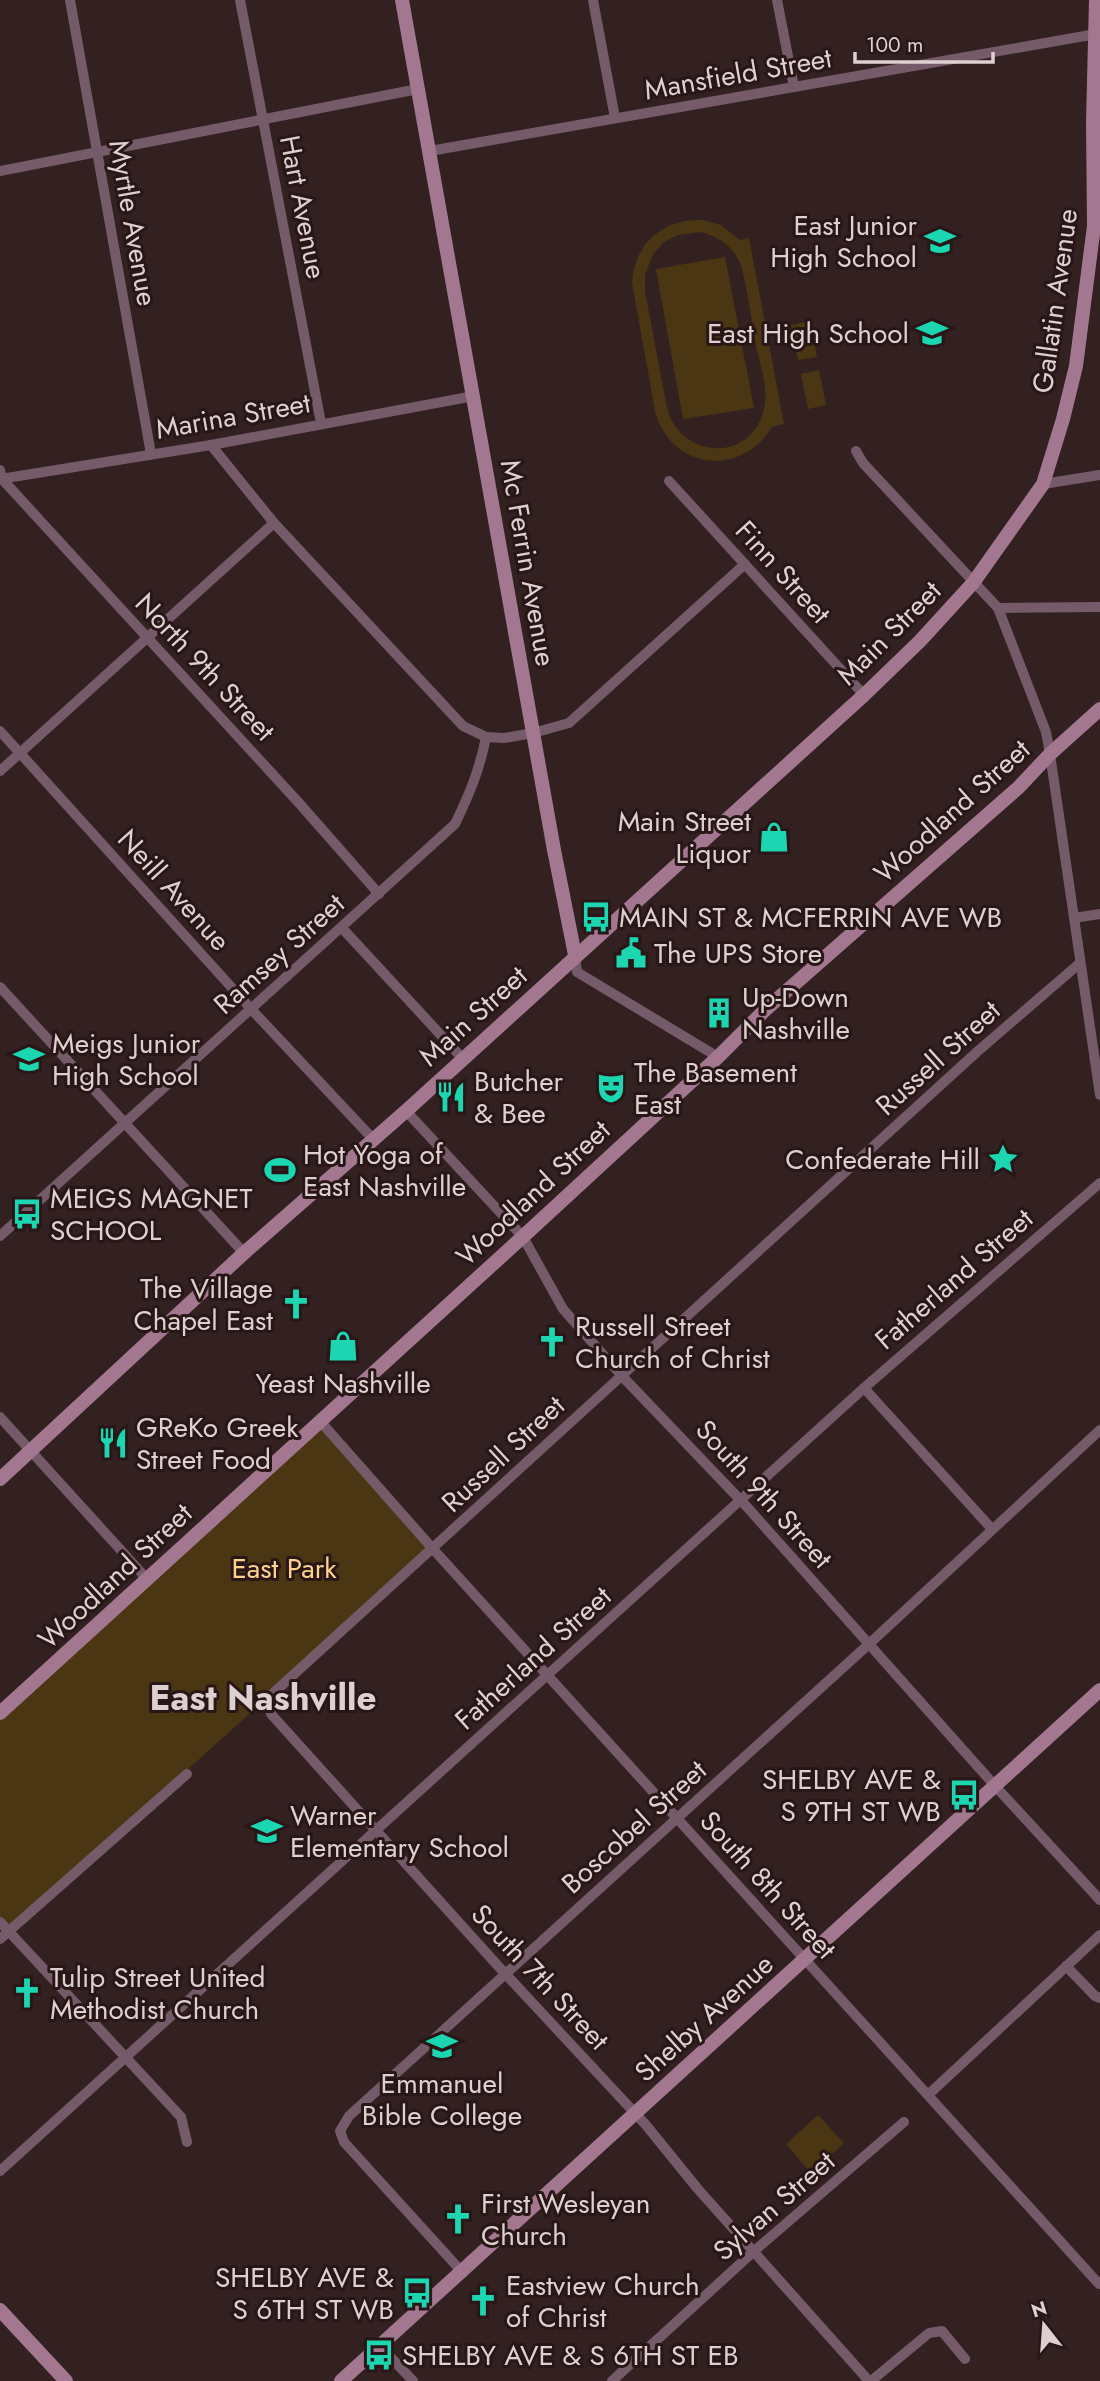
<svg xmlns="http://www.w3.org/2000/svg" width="1100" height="2381" font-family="Jost,sans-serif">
<rect width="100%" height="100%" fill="#332021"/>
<g fill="#4a3612" fill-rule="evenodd">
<path d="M702,220L721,225L740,240L749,238L784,424L772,427C740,479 670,469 655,411L632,283C634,244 663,218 702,220ZM701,232C720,237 733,247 741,265C748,291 751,318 756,345C760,365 769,389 764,409C752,463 681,460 667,408L645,291V275L653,254L664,242L678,235Z"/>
<path d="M725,257L754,408L683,419L656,269Z"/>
<path d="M810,321L817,357L798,360L791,325Z"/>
<path d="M819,370L826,405L808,409L801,374Z"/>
<path d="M320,1421L433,1549L8,1931L0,1922V1711Z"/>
<path d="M818,2115L844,2143L811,2173L786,2144Z"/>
</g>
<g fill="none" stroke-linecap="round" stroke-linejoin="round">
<g stroke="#755a69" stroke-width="10">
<path d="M70,0L151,454"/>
<path d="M240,0L321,423"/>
<path d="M593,0L615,118"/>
<path d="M777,0L794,87"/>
<path d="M430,151L1096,34"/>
<path d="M0,171L418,89"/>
<path d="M211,445L274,523L463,726L486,737L504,738L533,733L569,723L745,564"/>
<path d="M856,451L863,463L998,608L1046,732L1050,754L1100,1095"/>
<path d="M0,470L2,479L299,803L379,894"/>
<path d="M0,479L211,445L474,396"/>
<path d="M669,481L864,695"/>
<path d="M1043,484L1100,475"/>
<path d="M998,608L1100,607"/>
<path d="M0,731L252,1010L373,1139"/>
<path d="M0,771L274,523"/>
<path d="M1074,918L1100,914"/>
<path d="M342,928L463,1059"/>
<path d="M575,956L577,972L718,1057"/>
<path d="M0,987L244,1253"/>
<path d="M406,1111L523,1237L563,1309L621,1375L748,1508L996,1787L1100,1900"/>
<path d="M0,1236L455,824C469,795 480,769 486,737"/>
<path d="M864,1388L992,1529"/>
<path d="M0,1417L147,1579"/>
<path d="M320,1421L433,1549L1099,2284"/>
<path d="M0,1922L181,2117L187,2142"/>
<path d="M0,1939L187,1774"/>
<path d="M1066,1966L1095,1996L1100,1998"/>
<path d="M929,2094L1100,1935"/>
<path d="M0,2171L864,1388L1100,1183"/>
<path d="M463,2273L344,2142L340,2131L349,2116L869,1644L1100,1430"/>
<path d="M380,2346L413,2381"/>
<path d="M612,2381L753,2252L904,2122"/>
<path d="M869,2381L697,2188L646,2125L499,1967L271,1714L269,1697L978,1051L1080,963"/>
<path d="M871,2381L929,2333L942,2331L965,2359"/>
</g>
<g stroke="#a2778f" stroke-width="14">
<path d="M402,0L554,850L575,955"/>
<path d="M0,1479L244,1253L406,1111L864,695L920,641L973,583L1043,484L1063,419L1076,366L1094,226L1093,122L1096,0"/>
<path d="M0,1713L516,1243L718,1057L765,1010L1019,787L1050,754L1100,709"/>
<path d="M0,2310L66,2381"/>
<path d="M341,2381L1100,1690"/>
</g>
</g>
<defs>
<g id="school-bare" transform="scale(2.415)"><path d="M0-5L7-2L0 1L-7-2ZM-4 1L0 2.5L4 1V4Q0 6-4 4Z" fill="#1cd5b1" stroke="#291617" stroke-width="2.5" paint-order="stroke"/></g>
<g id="shop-bare" transform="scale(2.415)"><path d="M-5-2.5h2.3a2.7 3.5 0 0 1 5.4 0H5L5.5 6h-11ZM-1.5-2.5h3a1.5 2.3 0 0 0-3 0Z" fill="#1cd5b1" stroke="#291617" stroke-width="2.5" paint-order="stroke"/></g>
<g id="bus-bare" transform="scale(2.415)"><path d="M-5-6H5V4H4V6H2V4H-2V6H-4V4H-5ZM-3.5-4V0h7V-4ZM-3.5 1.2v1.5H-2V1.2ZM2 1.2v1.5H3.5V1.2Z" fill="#1cd5b1" stroke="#291617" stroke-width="2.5" paint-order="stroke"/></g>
<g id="civic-bare" transform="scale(2.415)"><path d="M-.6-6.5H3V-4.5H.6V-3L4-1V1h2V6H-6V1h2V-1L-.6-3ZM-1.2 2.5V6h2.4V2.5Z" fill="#1cd5b1" stroke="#291617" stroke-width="2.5" paint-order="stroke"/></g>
<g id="building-bare" transform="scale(2.415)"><path d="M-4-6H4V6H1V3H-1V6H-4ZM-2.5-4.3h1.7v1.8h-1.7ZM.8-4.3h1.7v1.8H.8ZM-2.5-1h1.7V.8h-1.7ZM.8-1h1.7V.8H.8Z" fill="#1cd5b1" stroke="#291617" stroke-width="2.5" paint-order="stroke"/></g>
<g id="theatre-bare" transform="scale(2.415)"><path d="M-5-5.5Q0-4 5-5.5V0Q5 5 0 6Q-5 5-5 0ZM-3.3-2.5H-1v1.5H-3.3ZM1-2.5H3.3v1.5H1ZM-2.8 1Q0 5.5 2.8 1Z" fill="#1cd5b1" stroke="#291617" stroke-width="2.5" paint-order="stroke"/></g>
<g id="restaurant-bare" transform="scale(2.415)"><path d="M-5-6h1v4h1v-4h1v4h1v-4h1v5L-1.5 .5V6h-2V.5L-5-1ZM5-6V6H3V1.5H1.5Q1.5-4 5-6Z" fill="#1cd5b1" stroke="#291617" stroke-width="2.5" paint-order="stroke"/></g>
<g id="sight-bare" transform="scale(2.415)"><path d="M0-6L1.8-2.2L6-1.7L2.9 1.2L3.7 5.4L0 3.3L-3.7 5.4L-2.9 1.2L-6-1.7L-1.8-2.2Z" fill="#1cd5b1" stroke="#291617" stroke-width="2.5" paint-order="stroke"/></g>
<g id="stadium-bare" transform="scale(2.415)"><path d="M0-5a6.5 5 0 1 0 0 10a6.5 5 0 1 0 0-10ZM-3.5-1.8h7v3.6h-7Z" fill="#1cd5b1" stroke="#291617" stroke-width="2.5" paint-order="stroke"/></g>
<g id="church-bare" transform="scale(2.415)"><path d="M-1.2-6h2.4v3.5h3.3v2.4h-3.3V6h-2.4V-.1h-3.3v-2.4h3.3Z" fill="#1cd5b1" stroke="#291617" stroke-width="2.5" paint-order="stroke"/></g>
</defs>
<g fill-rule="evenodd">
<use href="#school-bare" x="940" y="241"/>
<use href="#school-bare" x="932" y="333"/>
<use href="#shop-bare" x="774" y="837"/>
<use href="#bus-bare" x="596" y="917"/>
<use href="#civic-bare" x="631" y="953"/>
<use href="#building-bare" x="719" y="1013"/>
<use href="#school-bare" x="29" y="1059"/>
<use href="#theatre-bare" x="611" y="1088"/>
<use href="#restaurant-bare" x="451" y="1097"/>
<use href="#sight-bare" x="1003" y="1159"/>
<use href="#stadium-bare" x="280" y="1170"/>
<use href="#bus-bare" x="27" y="1214"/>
<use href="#church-bare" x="296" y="1304"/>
<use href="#church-bare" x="552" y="1342"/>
<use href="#shop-bare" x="343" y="1346"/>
<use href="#restaurant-bare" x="113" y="1443"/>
<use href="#bus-bare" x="964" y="1795"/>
<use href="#school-bare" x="267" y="1831"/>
<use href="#church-bare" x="27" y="1993"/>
<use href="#school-bare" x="442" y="2046"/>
<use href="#church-bare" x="458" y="2219"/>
<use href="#bus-bare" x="417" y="2293"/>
<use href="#church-bare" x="483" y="2301"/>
<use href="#bus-bare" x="379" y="2355"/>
</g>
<g text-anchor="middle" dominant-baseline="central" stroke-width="6" stroke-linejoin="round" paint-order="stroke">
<g font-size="28" fill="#ded0d0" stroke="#291617">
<text transform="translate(738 74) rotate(-10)">Mansfield Street</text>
<text transform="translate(303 207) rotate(79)">Hart Avenue</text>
<text transform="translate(133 223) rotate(80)">Myrtle Avenue</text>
<text transform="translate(1055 301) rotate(-82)">Gallatin Avenue</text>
<text transform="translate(233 416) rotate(-10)">Marina Street</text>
<text transform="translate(528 563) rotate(80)">Mc Ferrin Avenue</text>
<text transform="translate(783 572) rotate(48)">Finn Street</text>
<text transform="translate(889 633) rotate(-45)">Main Street</text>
<text transform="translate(205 667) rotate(47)">North 9th Street</text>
<text transform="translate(952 811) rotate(-42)">Woodland Street</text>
<text transform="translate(174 890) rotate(48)">Neill Avenue</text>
<text transform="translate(279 954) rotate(-42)">Ramsey Street</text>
<text transform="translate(473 1016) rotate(-42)">Main Street</text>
<text transform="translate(938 1058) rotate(-42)">Russell Street</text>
<text transform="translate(533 1193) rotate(-43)">Woodland Street</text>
<text transform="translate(954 1279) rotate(-41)">Fatherland Street</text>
<text transform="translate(503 1454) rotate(-43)">Russell Street</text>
<text transform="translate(764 1494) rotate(48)">South 9th Street</text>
<text transform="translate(115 1576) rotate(-43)">Woodland Street</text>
<text transform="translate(533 1658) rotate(-42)">Fatherland Street</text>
<text transform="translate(634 1827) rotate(-42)">Boscobel Street</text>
<text transform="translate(768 1885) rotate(48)">South 8th Street</text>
<text transform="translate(540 1977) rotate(47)">South 7th Street</text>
<text transform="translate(704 2018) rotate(-42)">Shelby Avenue</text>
<text transform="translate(774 2206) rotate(-41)">Sylvan Street</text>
</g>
<g font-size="28" fill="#ded0d0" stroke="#291617" text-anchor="start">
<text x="917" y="225" text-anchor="end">East Junior<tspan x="917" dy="32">High School</tspan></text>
<text x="909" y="333" text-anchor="end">East High School</text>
<text x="751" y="821" text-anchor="end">Main Street<tspan x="751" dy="32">Liquor</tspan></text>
<text x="619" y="917">MAIN ST &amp; MCFERRIN AVE WB</text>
<text x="654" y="953">The UPS Store</text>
<text x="742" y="997">Up-Down<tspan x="742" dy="32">Nashville</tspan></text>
<text x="52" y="1043">Meigs Junior<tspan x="52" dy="32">High School</tspan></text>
<text x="634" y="1072">The Basement<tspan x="634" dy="32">East</tspan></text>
<text x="474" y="1081">Butcher<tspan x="474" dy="32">&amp; Bee</tspan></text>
<text x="303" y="1154">Hot Yoga of<tspan x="303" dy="32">East Nashville</tspan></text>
<text x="980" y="1159" text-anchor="end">Confederate Hill</text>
<text x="50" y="1198">MEIGS MAGNET<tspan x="50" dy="32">SCHOOL</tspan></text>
<text x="273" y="1288" text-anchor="end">The Village<tspan x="273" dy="32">Chapel East</tspan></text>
<text x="575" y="1326">Russell Street<tspan x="575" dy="32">Church of Christ</tspan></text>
<text x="343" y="1383" text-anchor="middle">Yeast Nashville</text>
<text x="136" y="1427">GReKo Greek<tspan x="136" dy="32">Street Food</tspan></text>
<text x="941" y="1779" text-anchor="end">SHELBY AVE &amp;<tspan x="941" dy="32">S 9TH ST WB</tspan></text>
<text x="290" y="1815">Warner<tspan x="290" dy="32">Elementary School</tspan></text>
<text x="50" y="1977">Tulip Street United<tspan x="50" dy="32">Methodist Church</tspan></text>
<text x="442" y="2083" text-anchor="middle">Emmanuel<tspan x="442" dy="32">Bible College</tspan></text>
<text x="481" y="2203">First Wesleyan<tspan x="481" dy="32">Church</tspan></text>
<text x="394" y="2277" text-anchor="end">SHELBY AVE &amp;<tspan x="394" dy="32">S 6TH ST WB</tspan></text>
<text x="506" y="2285">Eastview Church<tspan x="506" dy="32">of Christ</tspan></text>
<text x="402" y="2355">SHELBY AVE &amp; S 6TH ST EB</text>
</g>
<g font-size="28" fill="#fcd28d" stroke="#291617">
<text x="284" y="1568">East Park</text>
</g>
<g font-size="35" font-weight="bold" fill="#ded0d0" stroke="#291617">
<text x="263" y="1698">East Nashville</text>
</g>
</g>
<g transform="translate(1044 2325) rotate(343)" stroke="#291617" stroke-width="5" paint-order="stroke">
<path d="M0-5L12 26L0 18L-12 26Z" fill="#ded0d0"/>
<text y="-10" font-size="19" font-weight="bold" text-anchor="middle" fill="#ded0d0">N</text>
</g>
<path d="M855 52v10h138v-10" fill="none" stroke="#ded0d0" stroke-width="3.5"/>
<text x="866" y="52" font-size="21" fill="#ded0d0" stroke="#291617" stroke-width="5" paint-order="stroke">100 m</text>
</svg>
